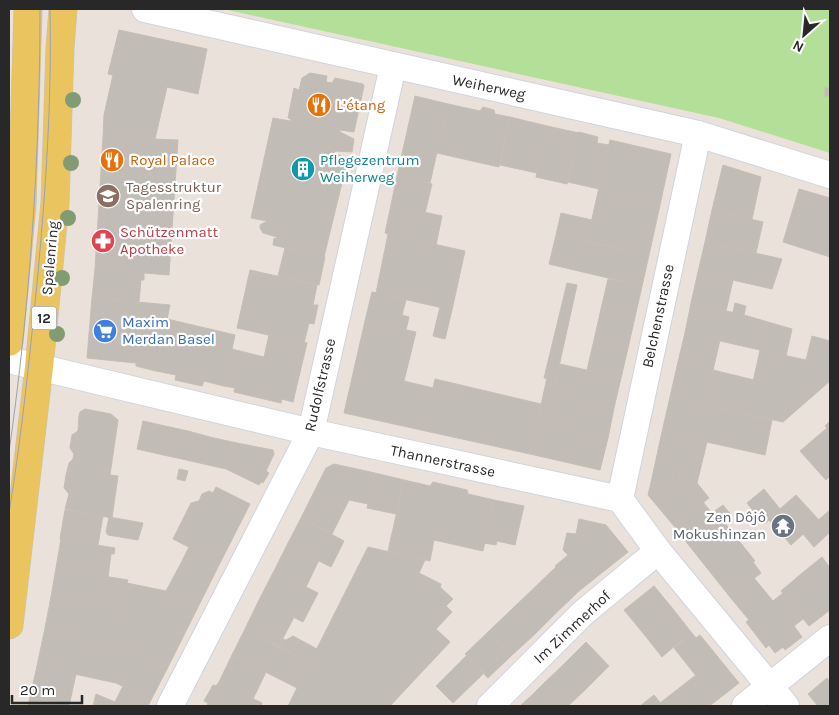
<svg xmlns="http://www.w3.org/2000/svg" width="839" height="715" font-family="Karla,sans-serif">
<rect width="100%" height="100%" fill="#eae2da"/>
<path fill="#b3df98" d="M223,9H830V153L719,118Z"/>
<g fill="#c2bcb7" stroke="#c5beb4">
<path d="M119,30L207,49L198,94L167,87L155,139L103,137L104,115L113,75L108,74Z"/>
<path d="M310,73L327,76L326,82L332,83L335,78L363,84L364,86L354,132L340,130V132L354,139L352,152L335,151V154L348,158L324,257L273,245L274,238L276,239L277,237L263,233L260,228V225L267,221L251,218L273,118L290,121L291,119L288,118L294,88L299,90L302,78Z"/>
<rect x="825" y="88" width="5" height="8"/>
<path d="M415,96L448,104L430,183L397,176Z"/>
<path d="M448,104L480,111L483,107L494,110L495,114L510,117L499,167L437,153Z"/>
<path d="M510,117L547,126L537,173L500,165Z"/>
<path d="M547,126L579,133L567,184L536,177Z"/>
<path d="M579,132L598,137L597,143L609,145L599,189L568,182Z"/>
<path d="M103,137L178,140L169,275L95,269Z"/>
<path d="M610,140L671,154L660,205L598,192Z"/>
<path d="M723,165L761,177L752,219L712,210Z"/>
<path d="M397,176L432,184L425,213L391,205Z"/>
<path d="M799,189L830,198V257L783,242Z"/>
<path d="M598,192L660,205L649,255L587,241Z"/>
<path d="M391,205L442,216L436,245L385,233Z"/>
<path d="M712,210L763,222L756,253L705,242Z"/>
<path d="M561,213L592,220L587,242L556,235Z"/>
<path d="M388,234L465,251L452,310L376,293Z"/>
<path d="M556,235L649,255L642,286L549,264Z"/>
<path d="M705,242L782,259L772,289L698,272Z"/>
<path d="M285,248L325,257L319,285L278,276Z"/>
<path d="M95,269L144,273V280H141L139,302L92,298Z"/>
<path d="M250,270L317,285L313,305H318L314,324L309,323L304,343L237,328Z"/>
<path d="M698,272L733,280L726,311L691,303Z"/>
<path d="M608,279L642,286L635,317L601,309Z"/>
<path d="M567,283L577,285L556,380L544,378Z"/>
<path d="M372,292L406,300L402,315L409,317L406,330L365,321Z"/>
<path d="M92,298L170,305L156,371L136,366V363L87,358Z"/>
<path d="M691,303L744,315L792,329L786,356L685,333Z"/>
<path d="M735,303L746,306L744,315L733,312Z"/>
<path d="M440,307L452,310L445,339L433,336Z"/>
<path d="M601,309L635,317L628,348L594,340Z"/>
<path d="M167,319L235,335L224,386L204,381L202,386L175,380L176,375L156,371Z"/>
<path d="M365,321L416,332L404,381L433,388L435,379L541,404L530,454L344,413Z"/>
<path d="M685,333L720,340L713,370L678,362Z"/>
<path d="M269,335L307,343L293,402L282,399L281,403L234,392L235,388L224,386L232,349L264,357Z"/>
<path d="M812,336L830,341V381L783,422L746,414L760,350L806,360Z"/>
<path d="M594,340L628,348L621,378L587,370Z"/>
<path d="M678,362L713,370L705,405L670,397Z"/>
<path d="M560,364L621,378L614,408L553,394Z"/>
<path d="M713,370L754,380L746,414L705,405Z"/>
<path d="M547,378L556,380L546,424L608,438L600,470L530,454Z"/>
<path d="M553,394L614,408L608,438L546,424Z"/>
<path d="M670,397L772,420L765,455L662,432Z"/>
<path d="M85,409L111,414L118,420L110,475L118,476L112,518L65,509L69,494L64,488L66,475L69,463L73,459L74,454L70,448L72,435L78,431L79,416L80,412Z"/>
<path d="M143,421L165,426L159,454L137,449Z"/>
<path d="M830,421V476L826,480L800,451L827,428L825,426Z"/>
<path d="M165,426L188,431L182,459L159,454Z"/>
<path d="M188,431L210,437L204,464L182,459Z"/>
<path d="M662,432L707,442L696,487L678,484L680,476L673,475L670,491L650,487Z"/>
<path d="M210,437L232,442L226,469L204,464Z"/>
<path d="M232,442L273,450L274,454L266,471L269,473L263,483L261,482L259,485L226,469Z"/>
<path d="M334,464L375,473L368,504L349,500L345,508L314,492L326,468Z"/>
<path d="M179,469L188,471L185,481L177,479Z"/>
<path d="M375,473L404,480L396,514L367,508Z"/>
<path d="M673,475L680,476L678,484L696,487L697,483L709,498L674,526L648,495L650,487L670,491Z"/>
<path d="M404,480L430,486L433,482L467,490L468,494L494,500L483,551L434,540L430,561L388,551Z"/>
<path d="M216,487L250,504L220,563L173,539L191,503L199,501L202,494L209,491L213,493Z"/>
<path d="M764,489L780,509L796,495L819,520L791,545L769,520L764,524L747,503Z"/>
<path d="M314,492L345,508L332,534L301,518Z"/>
<path d="M494,500L524,506L515,545L497,541L496,545L484,543Z"/>
<path d="M703,502L712,513L723,505L732,516L691,548L674,526Z"/>
<path d="M65,510L103,516L98,545L60,539Z"/>
<path d="M830,510V525L823,516Z"/>
<path d="M823,516L830,525V532L814,547L803,534Z"/>
<path d="M109,517L143,523L138,540L108,535L106,532Z"/>
<path d="M301,518L344,541L331,567L287,545Z"/>
<path d="M579,519L606,525L628,552L579,591L555,566L568,555L563,550L567,533L576,534Z"/>
<path d="M724,522L755,561L753,562L761,573L730,597L691,548Z"/>
<path d="M61,539L115,548L114,554H111L108,577L56,568Z"/>
<path d="M287,545L319,560L306,587L274,571Z"/>
<path d="M189,547L220,563L211,581L180,565Z"/>
<path d="M368,547L425,560L419,573L441,584L440,587L453,599L446,606L452,612L436,629L450,642L390,706H288Z"/>
<path d="M822,557L830,568V610L801,574Z"/>
<path d="M180,565L211,581L198,607L166,591Z"/>
<path d="M556,567L579,591L556,613L533,589Z"/>
<path d="M56,568L128,580L119,610L51,597Z"/>
<path d="M274,571L318,593L303,622L259,600Z"/>
<path d="M801,574L830,610L809,626L781,591Z"/>
<path d="M754,578L773,601L783,593L803,619L794,626L802,637L785,650L783,647L775,653L769,645L766,648L746,622L749,620L730,597Z"/>
<path d="M127,583L166,591L198,607L167,669L131,651L44,633L51,597L119,610Z"/>
<path d="M654,586L673,609L643,633L624,610Z"/>
<path d="M533,589L556,613L534,635L511,610Z"/>
<path d="M259,600L294,617L279,646L245,629Z"/>
<path d="M673,609L691,632L662,657L643,633Z"/>
<path d="M511,610L534,635L511,656L488,632Z"/>
<path d="M245,629L310,663L297,688L232,655Z"/>
<path d="M488,632L511,656L488,678L465,654Z"/>
<path d="M691,632L696,638L700,635L739,683L716,701L674,648Z"/>
<path d="M44,633L131,651L167,669L151,700L116,683L37,666Z"/>
<path d="M293,636L317,649L310,663L279,646L283,639L286,640Z"/>
<path d="M586,642L609,666L586,689L563,665Z"/>
<path d="M232,655L266,672L253,699L219,682Z"/>
<path d="M467,655L483,674L453,703L436,686Z"/>
<path d="M563,665L586,689L568,706H560L541,686Z"/>
<path d="M37,666L76,674L69,706L30,697Z"/>
<path d="M696,675L716,701L709,706H692L678,689Z"/>
<path d="M827,678L830,682V706H818L808,694Z"/>
<path d="M219,682L262,703L261,706H207L208,703L204,701L213,685L216,686Z"/>
<path d="M123,686L151,700L148,706H93L96,694L115,702Z"/>
<path d="M541,686L560,706H520L531,696Z"/>
<path d="M678,689L692,706H663L660,703Z"/>
<path d="M654,695L663,706H640Z"/>
<path d="M30,697L69,706H28Z"/>
</g>
<g fill="none" stroke-linecap="round" stroke-linejoin="round">
<g stroke="#cfd3e0" stroke-width="28">
<g id="minor">
<path d="M145,9L698,134L830,175"/>
<path d="M9,360L311,432L620,499L658,551L786,706"/>
<path d="M620,499L698,134"/>
<path d="M170,706L311,432L393,66"/>
<path d="M490,706L583,613L658,551"/>
<path d="M745,706L830,638"/>
</g>
</g>
<g stroke="#c3c3c3" stroke-width="29">
<g id="major">
<path d="M9,342L22,205L28,9"/>
<path d="M9,625L39,367L55,203L60,48L63,9"/>
</g>
</g>
<use href="#minor" stroke="#fff" stroke-width="26"/>
<use href="#major" stroke="#eac45f" stroke-width="28"/>
<g stroke="#9da1b2" stroke-width="1">
<path d="M9,452C30,305 40,157 40,9"/>
<path d="M9,513C22,434 30,354 38,273C46,186 52,97 50,9"/>
</g>
</g>
<g fill="#829b72">
<circle cx="73" cy="100" r="8"/>
<circle cx="71" cy="163" r="8"/>
<circle cx="68" cy="218" r="8"/>
<circle cx="62" cy="278" r="8"/>
<circle cx="57" cy="334" r="8"/>
</g>
<defs>
<g id="restaurant-disc" transform="scale(1.25)"><circle r="9.5" fill="#e8710a" stroke="#fff"/><path d="M-5-6h1v4h1v-4h1v4h1v-4h1v5L-1.5 .5V6h-2V.5L-5-1ZM5-6V6H3V1.5H1.5Q1.5-4 5-6Z" fill="#fff"/></g>
<g id="building-disc" transform="scale(1.25)"><circle r="9.5" fill="#0f9aa8" stroke="#fff"/><path d="M-4-6H4V6H1V3H-1V6H-4ZM-2.5-4.3h1.7v1.8h-1.7ZM.8-4.3h1.7v1.8H.8ZM-2.5-1h1.7V.8h-1.7ZM.8-1h1.7V.8H.8Z" fill="#fff"/></g>
<g id="school-disc" transform="scale(1.25)"><circle r="9.5" fill="#8d6e63" stroke="#fff"/><path d="M0-5L7-2L0 1L-7-2ZM-4 1L0 2.5L4 1V4Q0 6-4 4Z" fill="#fff"/></g>
<g id="pharmacy-disc" transform="scale(1.25)"><circle r="9.5" fill="#e0444e" stroke="#fff"/><path d="M-2-6h4v4h4v4h-4v4h-4v-4h-4v-4h4Z" fill="#fff"/></g>
<g id="supermarket-disc" transform="scale(1.25)"><circle r="9.5" fill="#3f7fe0" stroke="#fff"/><path d="M-6-5.5h2.5l.6 2H6L4.5 2H-2.5L-4.4-4H-6ZM-1.5 3.2a1.3 1.3 0 1 0 .1 0ZM3 3.2a1.3 1.3 0 1 0 .1 0Z" fill="#fff"/></g>
<g id="temple-disc" transform="scale(1.25)"><circle r="9.5" fill="#6b7280" stroke="#fff"/><path d="M0-6L5-2H3V0L6.5 2.5H4V6H1.5V3h-3V6H-4V2.5H-6.5L-3 0V-2H-5Z" fill="#fff"/></g>
</defs>
<g fill-rule="evenodd">
<use href="#restaurant-disc" x="319" y="105"/>
<use href="#restaurant-disc" x="112" y="160"/>
<use href="#building-disc" x="303" y="169"/>
<use href="#school-disc" x="108" y="196"/>
<use href="#pharmacy-disc" x="103" y="241"/>
<use href="#supermarket-disc" x="105" y="331"/>
<use href="#temple-disc" x="783" y="526"/>
</g>
<g text-anchor="middle" dominant-baseline="central" stroke-width="4.5" stroke-linejoin="round" paint-order="stroke">
<rect fill="#fff" stroke="#686868" stroke-width="1" x="31.5" y="306.5" width="25" height="23" rx="4"/>
<g font-size="14" font-weight="bold" fill="#282828">
<text x="44" y="318">12</text>
</g>
<g font-size="15" fill="#282828" stroke="#fff">
<text transform="translate(489 87) rotate(12)">Weiherweg</text>
<text transform="translate(50 258) rotate(-85)">Spalenring</text>
<text transform="translate(658 316) rotate(-78)">Belchenstrasse</text>
<text transform="translate(320 385) rotate(-77)">Rudolfstrasse</text>
<text transform="translate(443 461) rotate(12)">Thannerstrasse</text>
<text transform="translate(572 627) rotate(-43)">Im Zimmerhof</text>
</g>
<g font-size="15" fill="#c56008" stroke="#fff" text-anchor="start">
<text x="336" y="105">L’étang</text>
<text x="130" y="160">Royal Palace</text>
</g>
<g font-size="15" fill="#0d838f" stroke="#fff" text-anchor="start">
<text x="320" y="160">Pflegezentrum<tspan x="320" dy="17">Weiherweg</tspan></text>
</g>
<g font-size="15" fill="#785e54" stroke="#fff" text-anchor="start">
<text x="126" y="187">Tagesstruktur<tspan x="126" dy="17">Spalenring</tspan></text>
</g>
<g font-size="15" fill="#be3a42" stroke="#fff" text-anchor="start">
<text x="120" y="232">Schützenmatt<tspan x="120" dy="17">Apotheke</tspan></text>
</g>
<g font-size="15" fill="#366cbe" stroke="#fff" text-anchor="start">
<text x="122" y="322">Maxim<tspan x="122" dy="17">Merdan Basel</tspan></text>
</g>
<g font-size="15" fill="#5b616d" stroke="#fff" text-anchor="end">
<text x="766" y="517">Zen Dôjô<tspan x="766" dy="17">Mokushinzan</tspan></text>
</g>
</g>
<rect width="839" height="715" fill="none" stroke="#282828" stroke-width="20"/>
<g transform="translate(804 35) rotate(207)" stroke="#ffffff" stroke-width="4" paint-order="stroke">
<path d="M0-4L9 19L0 12L-9 19Z" fill="#282828"/>
<text y="-8" font-size="14" font-weight="bold" text-anchor="middle" fill="#282828">N</text>
</g>
<path d="M12 695v8h70v-8" fill="none" stroke="#282828" stroke-width="2.5"/>
<text x="20" y="695" font-size="15" fill="#282828" stroke="#ffffff" stroke-width="4" paint-order="stroke">20 m</text>
</svg>
